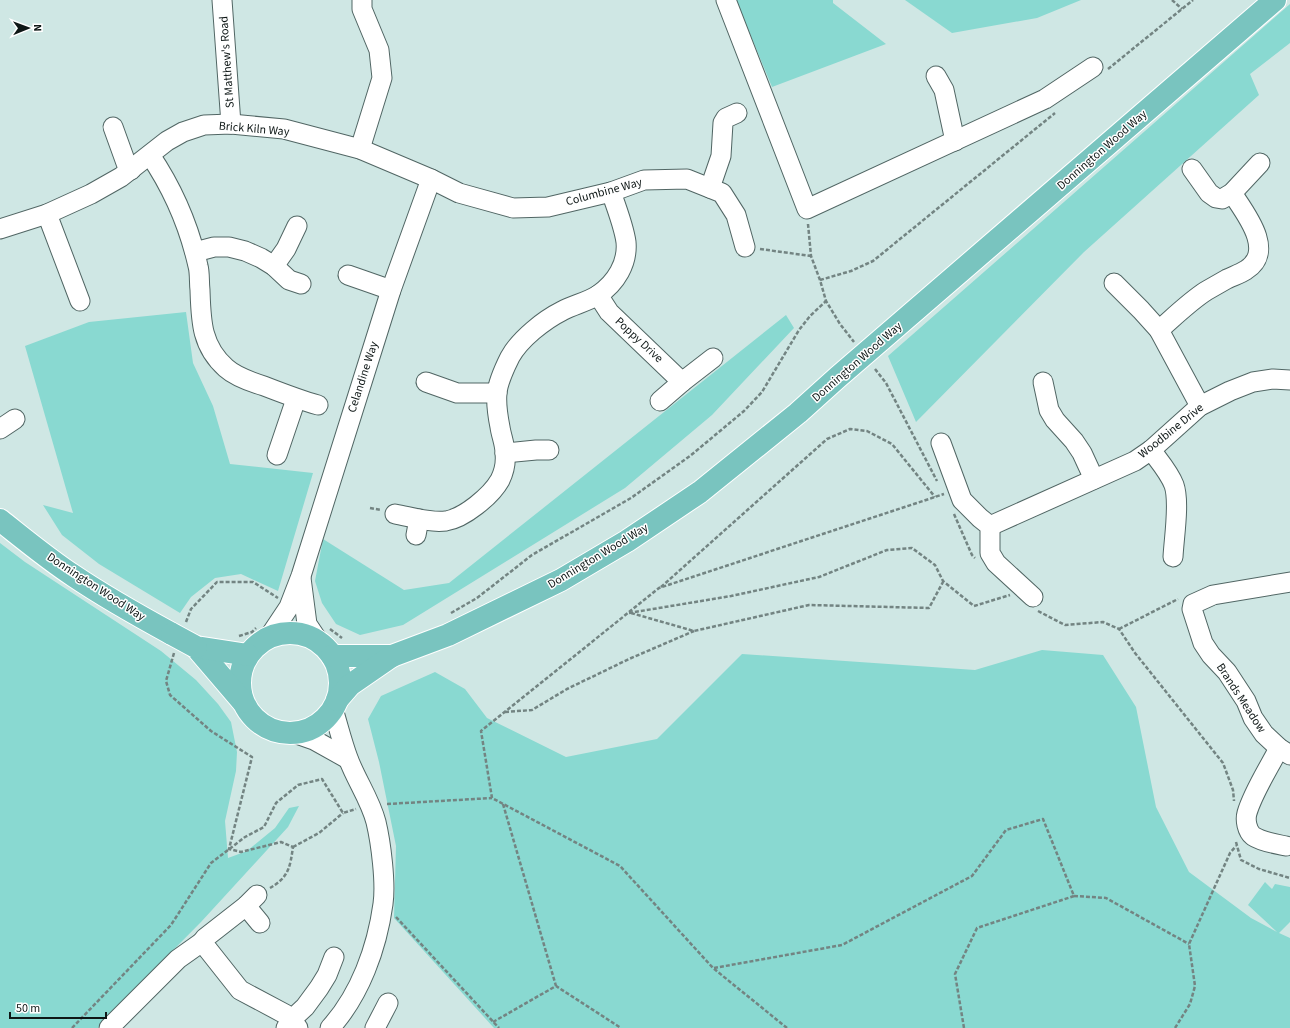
<svg xmlns="http://www.w3.org/2000/svg" width="1290" height="1028" font-family="'Source Sans 3',sans-serif">
<rect width="100%" height="100%" fill="#cfe7e4"/>
<g fill="#89d9d1">
<path d="M736,0H833V3L886,44L772,87Z"/>
<path d="M905,0H1081L1037,18L952,33Z"/>
<path d="M1290,4V43L1250,74L1259,95L1084,252L916,422L888,356Z"/>
<path d="M186,312L193,363L213,406L230,464L313,473L278,591L241,574L215,578L191,597L180,613L99,564L62,535L43,505L73,513L25,346L89,322Z"/>
<path d="M786,315L794,328L712,415L625,488L403,625L360,635L336,624L322,603L315,581L323,539L404,590L449,583Z"/>
<path d="M0,543L25,562L161,651L196,680L218,704L231,722L237,752L236,771L225,821L228,858L247,851L275,828L289,808L299,806L288,827L201,922L101,1023L98,1028H0Z"/>
<path d="M1042,650L1103,655L1136,707L1156,807L1189,872L1251,918L1277,932L1248,905L1265,882L1272,889L1275,884L1290,887V922L1279,933L1290,938V1028H494L394,918L396,846L379,762L368,719L381,696L435,672L465,689L487,718L566,757L657,739L742,654L975,670Z"/>
</g>
<g fill="none" stroke-linecap="round" stroke-linejoin="round">
<g stroke="#516664" stroke-width="21">
<g id="minor">
<path d="M222,0L231,124"/>
<path d="M726,0L807,209L1045,99L1093,67"/>
<path d="M936,76L944,90L955,141"/>
<path d="M113,127L126,163L131,170"/>
<path d="M360,149L382,78L379,50L362,9V0"/>
<path d="M150,155C173,189 189,226 198,266C200,273 199,282 200,290C201,320 201,346 226,368C236,377 251,382 264,386C282,393 300,400 318,405"/>
<path d="M1192,169L1209,193L1216,198L1222,199L1232,193L1260,163"/>
<path d="M710,188L721,156L723,123L726,118L737,113"/>
<path d="M47,214L80,301"/>
<path d="M0,229L47,214L91,194L121,177L167,141L183,132L204,125L231,124L284,129L360,149L431,179L459,193L513,208L548,207L611,192L644,180L687,179L722,193L736,215L745,247"/>
<path d="M195,252L214,247H229L245,251L261,258L274,266L289,280L301,284"/>
<path d="M274,266L286,249L297,226"/>
<path d="M348,275L391,290"/>
<path d="M1114,283L1141,310L1159,330L1200,406"/>
<path d="M598,295L609,312L682,382L713,358"/>
<path d="M1159,330C1174,317 1189,302 1206,291C1213,287 1220,283 1227,279C1233,276 1240,274 1246,270C1276,251 1245,213 1232,193"/>
<path d="M426,382L457,393H497"/>
<path d="M1043,382L1049,410L1055,420L1074,441L1082,453L1094,479"/>
<path d="M660,401L682,382"/>
<path d="M0,429L15,419"/>
<path d="M941,443L962,500L980,518L990,526V553L996,563L1033,597"/>
<path d="M1151,450C1159,461 1169,472 1174,485C1180,502 1174,537 1173,557"/>
<path d="M505,453L536,450H549"/>
<path d="M277,455L296,399"/>
<path d="M395,514C411,517 429,523 446,521C464,518 491,496 500,480C504,472 506,462 505,453C505,444 501,435 500,427C498,417 496,403 497,393C498,381 505,367 510,357C520,339 544,320 562,311C573,305 587,302 598,295C616,283 628,263 626,242C624,227 616,206 611,192"/>
<path d="M990,526L1135,461L1151,450L1200,406L1230,391L1253,382L1273,379L1290,380"/>
<path d="M416,535L419,519"/>
<path d="M301,578L307,624L319,642"/>
<path d="M1290,582L1213,595L1193,604L1192,609L1203,643L1211,655L1227,672L1246,701L1253,718L1264,734L1279,748L1290,755"/>
<path d="M269,637L289,607L301,576L391,290L431,179"/>
<path d="M294,733L314,740L348,759"/>
<path d="M1279,748C1269,768 1253,792 1247,813C1245,820 1247,831 1253,836C1262,842 1276,844 1286,846"/>
<path d="M257,895L246,906L205,938L202,942L240,990L285,1014L298,1028"/>
<path d="M246,906L260,923"/>
<path d="M109,1028L178,959L202,942"/>
<path d="M286,1028L291,1020L305,1007L319,988L327,975L334,957"/>
<path d="M330,1028C360,995 377,948 383,904C386,883 381,843 376,822C370,799 356,780 348,758C342,742 338,725 333,709"/>
<path d="M375,1028L388,1003"/>
</g>
</g>
<g stroke="#fff" stroke-width="24">
<g id="major">
<path d="M0,520C24,539 48,559 74,576C105,597 139,616 172,634"/>
<circle cx="290" cy="683" r="50"/>
<path d="M196,647L243,702"/>
<path d="M196,647L248,655"/>
<path d="M332,656H392"/>
<path d="M337,700L350,685L392,656L448,635L561,580L627,541L700,492L798,413L838,377L1275,0"/>
</g>
</g>
<g stroke="#738482" stroke-width="2.5" stroke-dasharray="4 2" stroke-linecap="butt">
<path d="M1172,0L1182,9"/>
<path d="M1108,69L1193,0"/>
<path d="M808,224L811,256L820,280L826,301L840,324L854,342"/>
<path d="M760,249L811,256"/>
<path d="M820,280L851,271L873,261L1055,113"/>
<path d="M875,369L886,383L937,481"/>
<path d="M370,508L381,510"/>
<path d="M954,514L972,555L975,558"/>
<path d="M661,587L827,439L850,429L867,431L892,444L935,497"/>
<path d="M1038,611L1065,625L1103,622L1119,629L1135,653L1223,763L1233,790L1234,801"/>
<path d="M451,613L477,598L532,555L631,498L690,456L744,411L762,392L799,330L810,316L826,301"/>
<path d="M629,613L731,596L819,577L887,550L912,548L935,565L943,581L974,606L1010,595"/>
<path d="M631,613L694,631L809,605L929,608L943,582"/>
<path d="M186,622L191,609L217,582H253L278,598"/>
<path d="M330,629L342,638"/>
<path d="M1119,629L1178,599"/>
<path d="M239,636L252,632L256,628"/>
<path d="M174,653L166,681L170,695L211,731L252,757L229,849L241,852L281,842L293,847C290,867 289,877 270,888"/>
<path d="M505,712L532,710L567,689L629,659L694,631"/>
<path d="M387,804L492,798"/>
<path d="M503,804L556,986"/>
<path d="M1236,842L1241,860L1259,869L1290,878"/>
<path d="M293,847L319,833L343,813"/>
<path d="M396,917L499,1028"/>
<path d="M714,968L842,945L972,876L1006,830L1043,819L1074,896L1106,898L1189,944"/>
<path d="M493,1022L556,986L621,1028"/>
<path d="M72,1028L171,925L211,863L245,837L264,827L276,803L298,785L322,779L343,813L356,809"/>
<path d="M787,1028L713,968L620,866L492,798L481,731L659,588L944,494"/>
<path d="M964,1028L955,974L977,928L1074,896"/>
<path d="M1175,1028L1190,1004L1195,986L1189,944L1230,853L1236,846"/>
</g>
<use href="#minor" stroke="#fff" stroke-width="19"/>
<use href="#major" stroke="#79c4bf" stroke-width="22"/>
<g stroke="#fff" stroke-width="24" stroke-linecap="butt">
<path id="major-bridge" d="M172,634L196,647"/>
</g>
<use href="#major-bridge" stroke="#79c4bf" stroke-width="22"/>
</g>
<g text-anchor="middle" dominant-baseline="central" stroke-width="3" stroke-linejoin="round" paint-order="stroke">
<g font-size="12" fill="#0e1716" stroke="#fff">
<text transform="translate(227 62) rotate(-94)">St Matthew's Road</text>
<text transform="translate(254 129) rotate(5)">Brick Kiln Way</text>
<text transform="translate(1102 150) rotate(-41)">Donnington Wood Way</text>
<text transform="translate(604 192) rotate(-15)">Columbine Way</text>
<text transform="translate(639 340) rotate(43)">Poppy Drive</text>
<text transform="translate(857 362) rotate(-41)">Donnington Wood Way</text>
<text transform="translate(363 377) rotate(-72)">Celandine Way</text>
<text transform="translate(1171 431) rotate(-39)">Woodbine Drive</text>
<text transform="translate(598 556) rotate(-31)">Donnington Wood Way</text>
<text transform="translate(96 587) rotate(33)">Donnington Wood Way</text>
<text transform="translate(1241 698) rotate(57)">Brands Meadow</text>
</g>
</g>
<g transform="translate(28 28) rotate(89)" stroke="#ffffff" stroke-width="3" paint-order="stroke">
<path d="M0-3L7 15L0 10L-7 15Z" fill="#0e1716"/>
<text y="-6" font-size="11" font-weight="bold" text-anchor="middle" fill="#0e1716">N</text>
</g>
<path d="M10 1012v6h96v-6" fill="none" stroke="#0e1716" stroke-width="2"/>
<text x="16" y="1012" font-size="12" fill="#0e1716" stroke="#ffffff" stroke-width="3" paint-order="stroke">50 m</text>
</svg>
